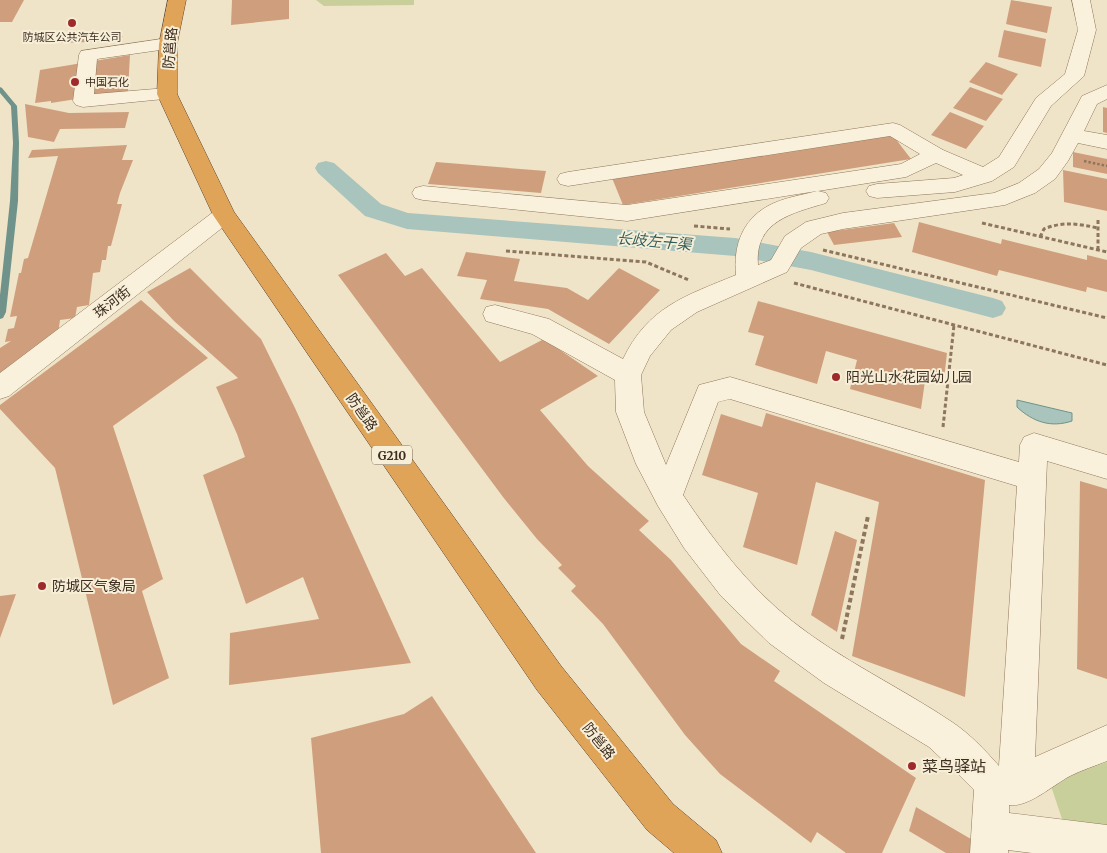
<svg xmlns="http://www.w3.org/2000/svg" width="1107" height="853" font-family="Merriweather,'Noto Sans SC',serif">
<rect width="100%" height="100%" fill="#f0e4c8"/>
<g fill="#c9cf9b">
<path d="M316,0H414V5L324,6Z"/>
<path d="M1107,762V825L1062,819L1050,783Z"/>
</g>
<path fill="#a9c4bc" stroke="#6f938a" d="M1017,400L1072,413V421C1051,428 1033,422 1017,407Z"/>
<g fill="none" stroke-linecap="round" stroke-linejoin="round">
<path fill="#6f938a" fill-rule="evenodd" d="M0,87L2,88L17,106L19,143L18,201L6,312L3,318L0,319V295L10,201L13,143L11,106L0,93Z"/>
<path fill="#a9c4bc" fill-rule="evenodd" d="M326,161L334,163L381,204L408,213L735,238L811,252L993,298L1002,301L1006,308L1002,315L993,318L811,270L735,256L407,229L365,216L318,173L315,168L318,163Z"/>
</g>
<g fill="#cf9f7d">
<path d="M0,0H24L12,22H0Z"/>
<path d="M232,0H289V19L231,25Z"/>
<path d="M1011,0L1052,7L1047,33L1006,24Z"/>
<path d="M1004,30L1046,39L1041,67L998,57Z"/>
<path d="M90,35H113L112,36H123L120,41L58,43L60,39Z"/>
<path d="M130,55L128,91L51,103V101L35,103L40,70Z"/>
<path d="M986,62L1018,74L1002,95L969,82Z"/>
<path d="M970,87L1003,99L986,121L953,108Z"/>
<path d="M25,104L69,113L129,112L125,128L60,129L54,142L28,137Z"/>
<path d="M1103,107L1107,108V133L1103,132Z"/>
<path d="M950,112L984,126L966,149L931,135Z"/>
<path d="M892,134L911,159L623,205L612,178Z"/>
<path d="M127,145L122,160H133L120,193L117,204H122L111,246H108L106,260H102L100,272L93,273L89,305L77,307L75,318L60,320L58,334L0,378V348L11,341L5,342L8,329L14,328L17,316L10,317L19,273H21L24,259L28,258L58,156L28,158L32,150Z"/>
<path d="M1073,152L1107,159V174L1073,167Z"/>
<path d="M436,162L546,171L541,193L428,184Z"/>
<path d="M1063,170L1107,179V211L1064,202Z"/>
<path d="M919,222L1001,244L1002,239L1087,260V255L1107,260V292L1087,287L1086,292L999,270L997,276L912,252Z"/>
<path d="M894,223L902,237L834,245L827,232Z"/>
<path d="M466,252L520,259L514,281L567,288L588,300L619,268L660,290L609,344L548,309L480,299L487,280L457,276Z"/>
<path d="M386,253L405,276L422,268L500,362L544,339L598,376L540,410L588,466L649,521L639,530L671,560L741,644L780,671L774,681L916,778L882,853H846L817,832L811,843L720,774L685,735L603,624L571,591L576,586L558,568L562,565L537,539L503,497L338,275Z"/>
<path d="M190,268L261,339L295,408L411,663L229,685L230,633L319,619L303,577L246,604L203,475L245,457L237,434L216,387L238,378L174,321L147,292Z"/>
<path d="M141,300L208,358L113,426L163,579L142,591L169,678L113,705L55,468L0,409V405Z"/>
<path d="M758,301L947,353L944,379L926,374L921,409L850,389L857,360L826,351L817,384L755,365L764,336L748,332Z"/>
<path d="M766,413L985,480L965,697L852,656L879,502L816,482L797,565L743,547L758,493L702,475L721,414L762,427Z"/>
<path d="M1080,481L1107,489V679L1077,669Z"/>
<path d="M835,531L857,540L837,632L811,615Z"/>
<path d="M16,594L0,638V596Z"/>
<path d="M432,696L536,853H321L311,738L404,714Z"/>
<path d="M916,807L995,853H946L909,831Z"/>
</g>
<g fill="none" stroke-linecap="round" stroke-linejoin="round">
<g stroke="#8d765c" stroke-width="1">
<g id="minor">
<path d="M1072,0H1090L1096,30L1084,76L1051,106L1014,167L992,181L955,192L877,198L869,196L866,191L869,186L877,184L954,178L963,175L936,163L906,177L818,191L826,193L829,198L826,203C793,213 754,221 758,265L771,260L785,236L806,222L843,213L994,193L1019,183L1039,169L1052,153L1082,96L1107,85V99L1097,104L1084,131L1107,135V149L1078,143L1068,161L1055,179L1035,193L1005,205L843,229L821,234L801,248L787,272L697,312L671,330L650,356L641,375L644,412L666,465L699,385L730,377L1019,462L1020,445L1024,437L1034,433L1107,455V479L1047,461L1035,757L1107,725V761C1095,766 1082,770 1070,776C1053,785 1028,808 1009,805V813L1107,825V853H1032L1008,850V853H970L974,790L958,774L929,747L824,683L769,643L721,596L684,548L658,506L636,464L616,412L615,380L532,334L486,321L483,314L486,307L495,305L549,319L623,359C648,307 685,296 736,275C733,247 742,220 768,206C782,198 802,195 817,191L627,221L423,200L415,198L412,193L415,188L423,186L627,205L901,164L920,154L890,136L568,186L560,184L557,179L560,174L568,172L893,123L900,125L943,150L983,167L999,157L1036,98L1065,74L1078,30ZM730,399L1017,486L999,766C985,750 970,734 952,722C900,687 841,660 792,621C748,586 714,541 683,495L718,402Z"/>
<path d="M168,38L174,40L177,44L174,48L97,59L94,94L167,88L174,90L177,94L174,98L83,107L76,105L73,101L79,55L81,51Z"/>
<path d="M224,207L232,210L235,215L232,220L9,396L0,399V373L216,210Z"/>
</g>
</g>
<g stroke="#5b4430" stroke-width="1">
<path id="highway" d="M168,0H186L177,44V94L234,212L561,666L673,804L716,840L722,853H674L647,830L537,690L213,215L157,94L159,44Z"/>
</g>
<path stroke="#8d765c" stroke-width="2.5" stroke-dasharray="2.5 2" stroke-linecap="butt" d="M1084,161L1107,166"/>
<g stroke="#8d765c" stroke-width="3" stroke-dasharray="4 2.5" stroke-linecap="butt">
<path d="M1098,220V250"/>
<path d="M982,223L1107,252"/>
<path d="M694,226L730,229"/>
<path d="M1040,237L1044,229C1063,221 1079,224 1098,228"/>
<path d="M823,250L1107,318"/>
<path d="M506,251L646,262L689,280"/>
<path d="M794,283L1107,365"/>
<path d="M943,427L954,325"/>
</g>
<path stroke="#8d765c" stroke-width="4" stroke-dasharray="4.5 3" stroke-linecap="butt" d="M842,639L868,516"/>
<use href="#minor" fill="#faf1dc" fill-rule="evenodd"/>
<use href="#highway" fill="#e0a458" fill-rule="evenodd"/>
</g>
<g fill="#9e2a2b" stroke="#f7eed8" stroke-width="2">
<circle cx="72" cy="23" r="5"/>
<circle cx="75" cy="82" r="5"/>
<circle cx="836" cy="377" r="5"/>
<circle cx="42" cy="586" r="5"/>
<circle cx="912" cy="766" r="5"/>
</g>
<g text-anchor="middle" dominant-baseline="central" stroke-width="4" stroke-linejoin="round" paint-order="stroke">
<g font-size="11" fill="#3d2e20" stroke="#f7eed8">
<text x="72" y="37">防城区公共汽车公司</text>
<text x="85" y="82" text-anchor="start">中国石化</text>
</g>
<rect fill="#f7eed8" stroke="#756857" stroke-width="1" x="372" y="445.5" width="40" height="19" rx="4"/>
<g font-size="12" font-weight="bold" fill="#3d2e20">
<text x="392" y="455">G210</text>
</g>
<g font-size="14" fill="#3d2e20" stroke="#f7eed8">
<text transform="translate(170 48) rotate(-85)">防邕路</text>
<text transform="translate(112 302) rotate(-38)">珠河街</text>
<text transform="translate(362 412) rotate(55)">防邕路</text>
<text transform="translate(599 741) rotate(51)">防邕路</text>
</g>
<g font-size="14" fill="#3d2e20" stroke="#f7eed8" text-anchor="start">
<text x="846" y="377">阳光山水花园幼儿园</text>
<text x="52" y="586">防城区气象局</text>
</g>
<g font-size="15" font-style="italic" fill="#2f5d5a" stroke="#f7eed8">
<text transform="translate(654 241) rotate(5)">长歧左干渠</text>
</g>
<g font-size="16" fill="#3d2e20" stroke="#f7eed8" text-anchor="start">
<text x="922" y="766">菜鸟驿站</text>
</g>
</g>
</svg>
